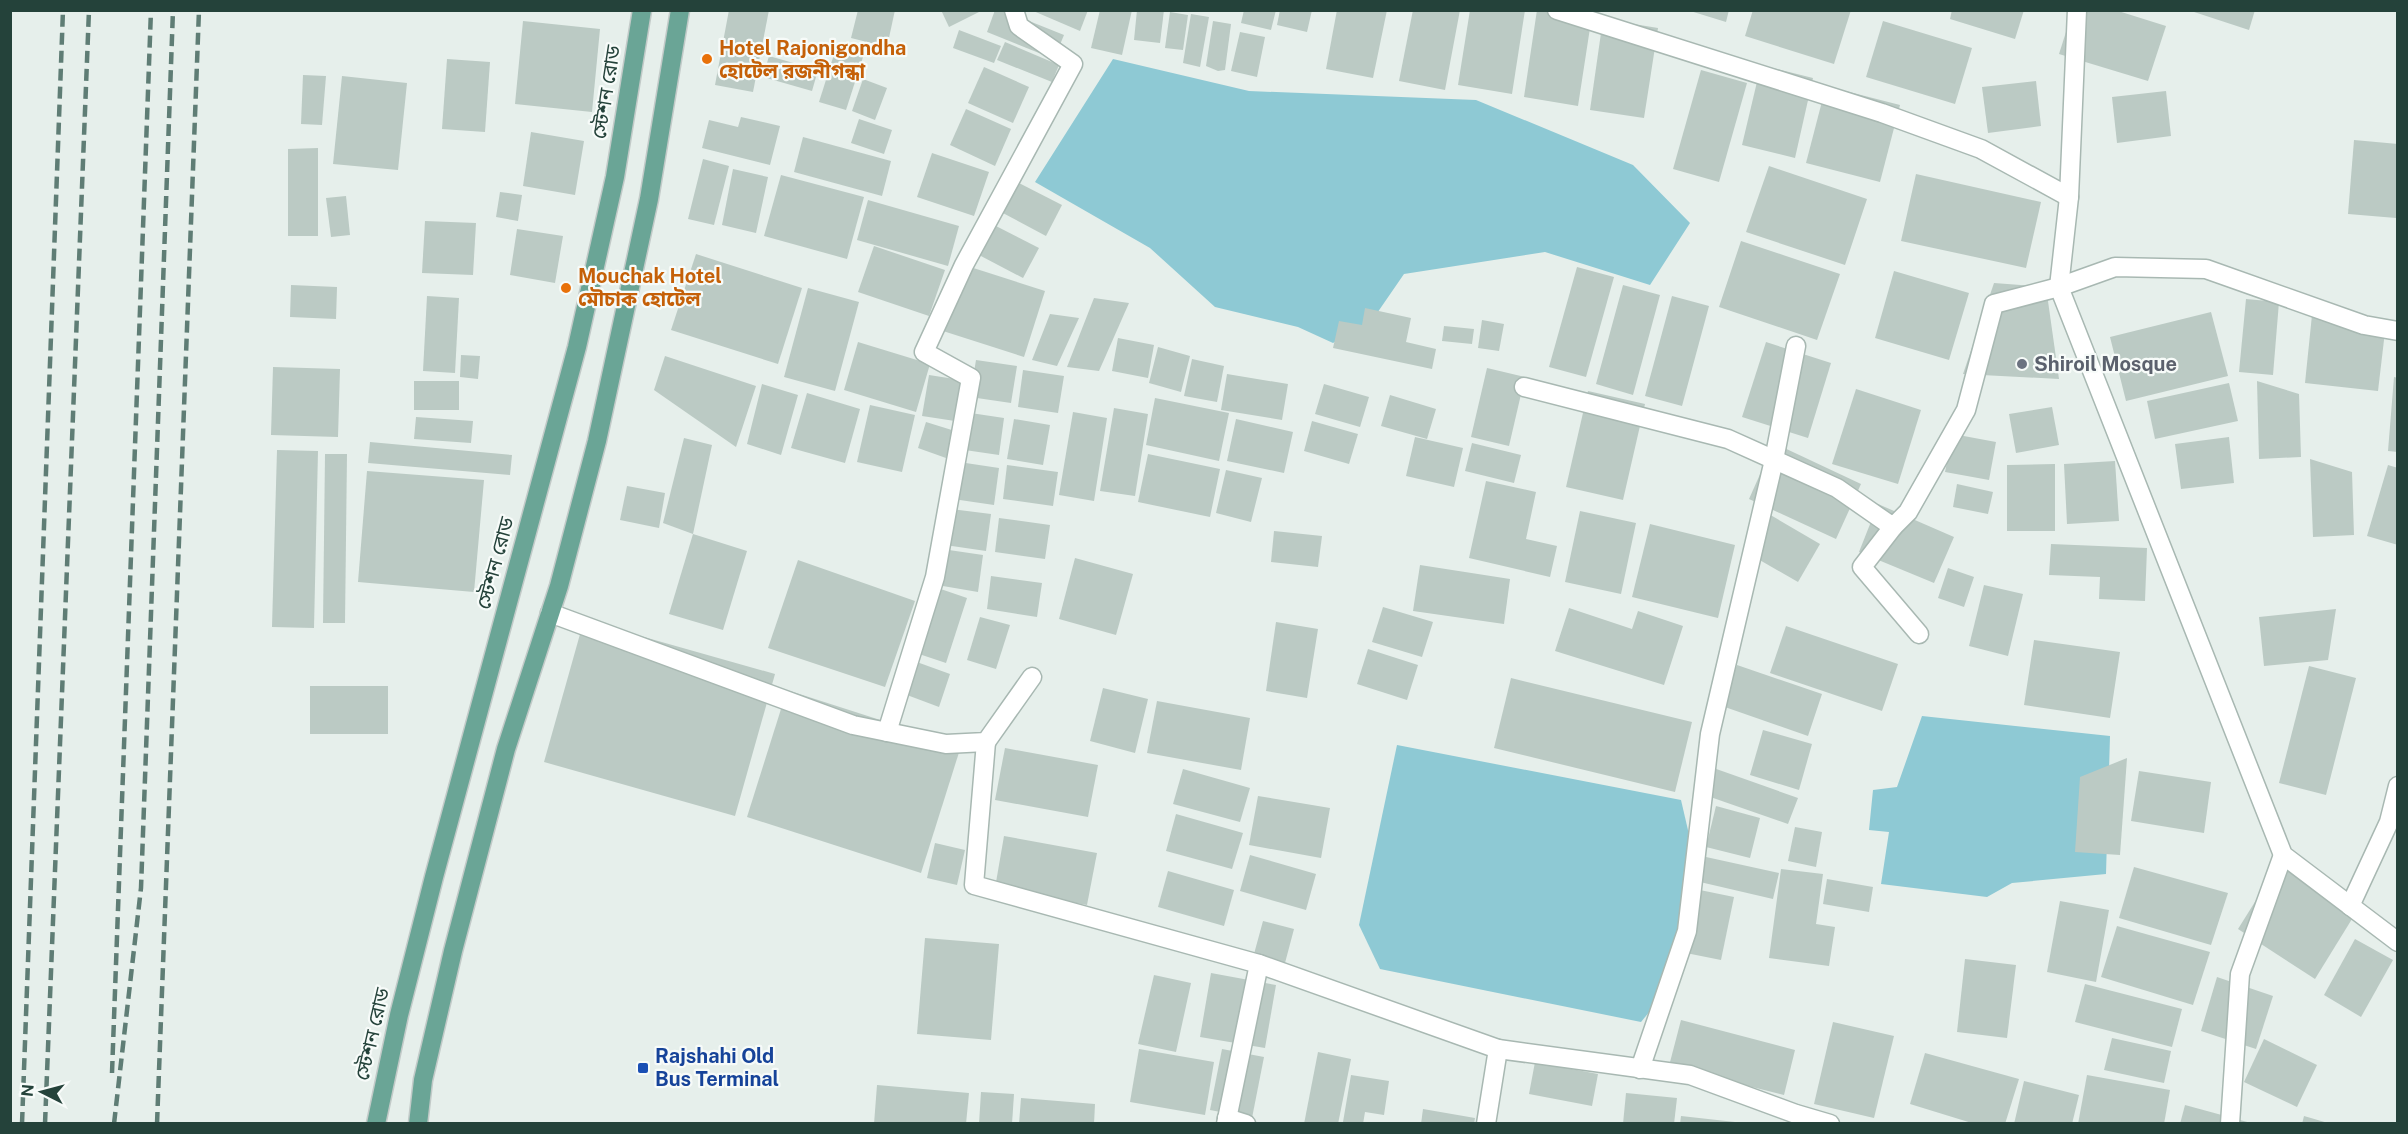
<svg xmlns="http://www.w3.org/2000/svg" width="2408" height="1134" font-family="'Public Sans','Noto Sans Bengali',sans-serif">
<rect width="100%" height="100%" fill="#e6efeb"/>
<g fill="#8ec9d4">
<path d="M1113,59L1249,91L1476,100L1633,165L1690,223L1650,285L1545,252L1404,274L1373,319L1333,343L1298,327L1215,307L1150,248L1035,182Z"/>
<path d="M1922,716L2110,736L2106,874L2012,883L1987,897L1881,884L1889,832L1869,830L1873,790L1897,787Z"/>
<path d="M1397,745L1681,800L1694,856L1664,994L1641,1022L1380,969L1359,925Z"/>
</g>
<g fill="#bbcac4">
<path d="M729,10H769L753,92L715,85Z"/>
<path d="M858,10H895L887,47L851,38Z"/>
<path d="M941,10H983L949,27Z"/>
<path d="M995,10H1002L1064,35L1054,59L987,32Z"/>
<path d="M1031,10H1088L1080,31Z"/>
<path d="M1100,10H1132L1122,55L1091,48Z"/>
<path d="M1137,10H1164L1160,43L1134,40Z"/>
<path d="M1244,10H1276L1271,30L1241,23Z"/>
<path d="M1280,10H1312L1307,32L1277,25Z"/>
<path d="M1337,10H1387L1373,78L1326,69Z"/>
<path d="M1413,10H1460L1445,90L1399,81Z"/>
<path d="M1470,10H1525L1512,94L1458,85Z"/>
<path d="M1537,10H1566L1592,15L1578,106L1524,97Z"/>
<path d="M1687,10H1729L1726,22Z"/>
<path d="M1753,10H1851L1834,64L1745,36Z"/>
<path d="M1952,10H2024L2015,39L1950,19Z"/>
<path d="M2073,10H2115L2166,26L2148,81L2059,54Z"/>
<path d="M2188,10H2255L2249,30Z"/>
<path d="M1170,12L1188,15L1183,50L1165,48Z"/>
<path d="M1191,14L1209,17L1200,67L1183,63Z"/>
<path d="M1603,19L1658,28L1644,118L1590,110Z"/>
<path d="M523,21L600,29L592,112L515,104Z"/>
<path d="M1213,21L1231,24L1225,70L1218,71L1206,66Z"/>
<path d="M1883,21L1972,48L1955,104L1866,77Z"/>
<path d="M959,30L1001,46L994,63L953,48Z"/>
<path d="M1240,32L1265,37L1257,77L1231,71Z"/>
<path d="M1005,42L1059,65L1052,82L997,60Z"/>
<path d="M837,45L864,54L846,110L819,102Z"/>
<path d="M769,56L818,70L812,91L763,77Z"/>
<path d="M447,59L490,62L485,132L442,129Z"/>
<path d="M1761,65L1813,78L1795,158L1742,145Z"/>
<path d="M984,67L1029,87L1013,123L968,103Z"/>
<path d="M1701,70L1747,83L1719,182L1673,169Z"/>
<path d="M303,75L326,76L322,125L301,124Z"/>
<path d="M342,76L407,83L398,170L333,164Z"/>
<path d="M863,79L887,88L875,120L852,111Z"/>
<path d="M2036,81L2041,126L1988,133L1982,87Z"/>
<path d="M1826,86L1900,105L1880,182L1806,163Z"/>
<path d="M2166,91L2171,136L2117,143L2112,97Z"/>
<path d="M966,109L1011,129L995,166L950,145Z"/>
<path d="M741,117L780,126L770,165L702,148L709,120L738,127Z"/>
<path d="M859,119L892,130L884,154L851,143Z"/>
<path d="M531,132L584,141L575,195L523,186Z"/>
<path d="M803,137L891,161L882,196L794,172Z"/>
<path d="M2354,140L2398,144L2396,218L2348,214Z"/>
<path d="M318,148V236H288V149Z"/>
<path d="M932,153L989,172L974,216L917,197Z"/>
<path d="M703,159L729,166L714,225L688,219Z"/>
<path d="M1769,166L1867,199L1845,265L1746,232Z"/>
<path d="M733,169L768,177L756,233L722,225Z"/>
<path d="M1916,174L2041,202L2026,268L1901,241Z"/>
<path d="M781,175L864,197L847,259L764,236Z"/>
<path d="M1017,182L1062,205L1046,236L1001,212Z"/>
<path d="M500,192L522,195L518,221L496,217Z"/>
<path d="M346,196L350,235L331,237L326,198Z"/>
<path d="M868,200L959,226L948,266L857,240Z"/>
<path d="M425,221L476,223L473,275L422,273Z"/>
<path d="M994,225L1039,248L1023,278L979,255Z"/>
<path d="M517,229L563,236L555,283L510,275Z"/>
<path d="M1741,241L1840,274L1817,340L1719,307Z"/>
<path d="M874,246L945,270L929,316L858,292Z"/>
<path d="M696,254L802,288L778,364L671,330Z"/>
<path d="M964,265L1045,291L1024,357L943,331Z"/>
<path d="M1577,267L1614,277L1586,377L1549,367Z"/>
<path d="M1894,271L1969,293L1949,360L1875,338Z"/>
<path d="M1994,283L2046,287L2059,379L1963,374Z"/>
<path d="M291,285L337,287L336,319L290,317Z"/>
<path d="M1623,285L1660,295L1633,395L1596,384Z"/>
<path d="M808,288L859,302L835,391L784,377Z"/>
<path d="M427,296L459,298L455,373L423,371Z"/>
<path d="M1672,296L1709,306L1682,406L1645,396Z"/>
<path d="M1094,298L1129,303L1099,371L1067,367Z"/>
<path d="M2246,299L2279,302L2273,375L2239,372Z"/>
<path d="M1365,308L1411,318L1406,342L1436,349L1432,369L1333,348L1339,321L1362,325Z"/>
<path d="M2211,312L2228,376L2126,401L2110,337Z"/>
<path d="M1050,314L1079,318L1057,366L1032,360Z"/>
<path d="M2312,315L2386,323L2378,391L2305,383Z"/>
<path d="M1482,320L1504,324L1499,351L1478,348Z"/>
<path d="M1444,326L1474,329L1472,344L1442,341Z"/>
<path d="M1118,338L1154,345L1148,378L1112,371Z"/>
<path d="M858,342L930,364L916,412L844,390Z"/>
<path d="M1766,342L1831,363L1808,438L1742,417Z"/>
<path d="M1158,347L1190,356L1181,392L1149,383Z"/>
<path d="M461,355L480,356L478,379L460,377Z"/>
<path d="M665,356L756,386L736,447L654,390Z"/>
<path d="M1192,359L1224,366L1217,402L1184,396Z"/>
<path d="M976,360L1017,366L1011,403L970,397Z"/>
<path d="M273,367L340,369L338,437L271,435Z"/>
<path d="M1487,368L1525,377L1509,446L1471,437Z"/>
<path d="M1023,370L1064,376L1058,413L1018,407Z"/>
<path d="M1227,374L1288,384L1282,420L1221,410Z"/>
<path d="M929,375L961,380L955,421L922,416Z"/>
<path d="M2394,377L2398,378V452L2388,451Z"/>
<rect x="414" y="381" width="45" height="29"/>
<path d="M2257,381L2299,394L2301,457L2259,459Z"/>
<path d="M2229,383L2238,421L2155,439L2147,401Z"/>
<path d="M762,384L798,395L781,455L747,444Z"/>
<path d="M1324,384L1369,397L1360,427L1315,414Z"/>
<path d="M1856,389L1921,410L1898,484L1832,464Z"/>
<path d="M1588,391L1645,404L1623,500L1566,487Z"/>
<path d="M807,393L860,409L845,463L791,448Z"/>
<path d="M1390,395L1436,409L1427,439L1381,426Z"/>
<path d="M1155,398L1229,413L1219,461L1146,445Z"/>
<path d="M870,405L915,415L902,472L857,462Z"/>
<path d="M2052,407L2059,445L2016,453L2009,414Z"/>
<path d="M1114,408L1148,414L1135,496L1100,491Z"/>
<path d="M964,412L1004,418L999,455L958,449Z"/>
<path d="M1073,412L1107,418L1094,501L1059,495Z"/>
<path d="M416,417L473,421L471,443L414,439Z"/>
<path d="M1014,419L1050,425L1043,465L1007,459Z"/>
<path d="M1236,419L1293,432L1284,473L1227,461Z"/>
<path d="M1312,421L1358,434L1349,464L1304,451Z"/>
<path d="M926,422L955,431L946,458L918,448Z"/>
<path d="M1953,434L1996,442L1989,480L1945,472Z"/>
<path d="M1415,437L1463,448L1454,487L1406,476Z"/>
<path d="M2229,437L2234,483L2181,489L2175,444Z"/>
<path d="M684,438L712,445L693,534L663,523Z"/>
<path d="M370,442L512,455L510,475L368,463Z"/>
<path d="M1472,443L1521,455L1514,483L1465,471Z"/>
<path d="M1774,443L1861,484L1836,539L1749,499Z"/>
<path d="M277,450L318,451L314,628L272,627Z"/>
<path d="M325,454H347L345,623H323Z"/>
<path d="M1148,454L1220,469L1210,517L1138,502Z"/>
<path d="M2310,459L2352,472L2354,535L2313,537Z"/>
<path d="M2115,461L2119,521L2067,524L2064,464Z"/>
<path d="M959,462L999,468L994,505L953,499Z"/>
<path d="M2055,464V531H2007V465Z"/>
<path d="M1007,465L1058,472L1053,506L1003,499Z"/>
<path d="M2388,465L2398,468V545L2367,536Z"/>
<path d="M1226,470L1262,478L1251,522L1216,513Z"/>
<path d="M367,471L484,480L474,592L358,582Z"/>
<path d="M1486,481L1536,492L1526,539L1557,546L1550,577L1469,558Z"/>
<path d="M1957,484L1993,492L1988,514L1953,507Z"/>
<path d="M627,486L665,493L659,528L620,520Z"/>
<path d="M1878,504L1954,537L1934,583L1859,552Z"/>
<path d="M951,509L991,514L986,551L945,545Z"/>
<path d="M1580,511L1636,523L1621,594L1565,582Z"/>
<path d="M1767,513L1820,544L1798,582L1744,551Z"/>
<path d="M999,518L1050,525L1045,559L995,552Z"/>
<path d="M1650,524L1735,545L1718,618L1632,597Z"/>
<path d="M1274,531L1322,536L1318,567L1271,562Z"/>
<path d="M693,534L747,551L723,630L669,614Z"/>
<path d="M2051,544L2147,548L2145,601L2099,599L2100,577L2049,575Z"/>
<path d="M942,549L983,555L978,592L937,585Z"/>
<path d="M1075,558L1133,574L1116,635L1059,619Z"/>
<path d="M798,560L915,601L885,687L768,648Z"/>
<path d="M1420,565L1510,579L1504,624L1413,611Z"/>
<path d="M1948,568L1974,577L1964,607L1938,598Z"/>
<path d="M991,576L1042,583L1037,617L987,609Z"/>
<path d="M929,585L967,598L946,663L907,650Z"/>
<path d="M1984,585L2023,594L2008,656L1969,646Z"/>
<path d="M1383,607L1433,622L1422,657L1372,642Z"/>
<path d="M1569,608L1632,629L1638,611L1683,626L1664,685L1555,651Z"/>
<path d="M2336,609L2328,660L2264,666L2259,617Z"/>
<path d="M980,617L1010,625L996,669L967,660Z"/>
<path d="M584,620L775,674L735,816L544,762Z"/>
<path d="M1276,622L1318,629L1307,698L1266,691Z"/>
<path d="M1786,626L1898,664L1882,711L1770,673Z"/>
<path d="M2034,640L2120,652L2110,718L2024,705Z"/>
<path d="M1368,649L1418,665L1407,700L1357,684Z"/>
<path d="M903,657L950,674L939,707L891,689Z"/>
<path d="M1737,665L1822,694L1808,736L1722,706Z"/>
<path d="M2309,666L2356,678L2326,795L2279,783Z"/>
<path d="M1511,678L1692,722L1675,792L1494,748Z"/>
<rect x="310" y="686" width="78" height="48"/>
<path d="M1103,688L1148,699L1135,753L1090,741Z"/>
<path d="M787,690L961,746L921,873L747,817Z"/>
<path d="M1157,701L1250,718L1241,770L1147,753Z"/>
<path d="M1763,730L1812,744L1799,790L1750,775Z"/>
<path d="M1005,748L1098,765L1088,817L995,800Z"/>
<path d="M2127,758L2120,855L2075,852L2080,777Z"/>
<path d="M1705,765L1798,798L1788,824L1696,792Z"/>
<path d="M1183,769L1250,788L1240,822L1173,804Z"/>
<path d="M2139,771L2211,782L2204,833L2131,821Z"/>
<path d="M1258,796L1330,808L1321,858L1249,845Z"/>
<path d="M1716,806L1760,818L1750,858L1706,847Z"/>
<path d="M1176,814L1243,833L1232,869L1166,851Z"/>
<path d="M1795,827L1822,832L1816,867L1788,861Z"/>
<path d="M1004,836L1097,853L1087,905L995,888Z"/>
<path d="M935,843L965,850L957,885L927,878Z"/>
<path d="M1250,855L1316,874L1306,910L1240,891Z"/>
<path d="M1706,857L1779,873L1773,899L1700,882Z"/>
<path d="M2283,857L2360,906L2315,979L2238,929Z"/>
<path d="M2134,867L2228,893L2211,945L2119,918Z"/>
<path d="M1781,869L1823,874L1816,924L1835,927L1829,966L1769,958Z"/>
<path d="M1168,871L1234,890L1224,926L1158,907Z"/>
<path d="M1827,879L1873,887L1869,912L1823,904Z"/>
<path d="M1695,889L1734,897L1721,960L1681,952Z"/>
<path d="M2060,901L2109,910L2096,982L2047,972Z"/>
<path d="M1263,921L1294,929L1285,963L1254,954Z"/>
<path d="M2117,926L2210,952L2193,1005L2101,977Z"/>
<path d="M925,938L999,944L991,1040L917,1034Z"/>
<path d="M2355,939L2393,960L2361,1017L2324,995Z"/>
<path d="M1965,959L2016,965L2007,1038L1957,1032Z"/>
<path d="M1211,973L1276,985L1265,1048L1200,1037Z"/>
<path d="M1154,975L1191,983L1176,1052L1138,1044Z"/>
<path d="M2217,977L2273,996L2256,1049L2201,1031Z"/>
<path d="M2085,984L2182,1009L2172,1047L2075,1022Z"/>
<path d="M1681,1020L1795,1050L1784,1095L1669,1066Z"/>
<path d="M1833,1022L1894,1036L1874,1118L1814,1104Z"/>
<path d="M2112,1038L2171,1051L2164,1083L2104,1070Z"/>
<path d="M2264,1039L2317,1065L2297,1107L2244,1082Z"/>
<path d="M1139,1049L1214,1062L1205,1115L1130,1102Z"/>
<path d="M1222,1049L1264,1057L1252,1118L1210,1110Z"/>
<path d="M1318,1052L1351,1059L1338,1124H1304Z"/>
<path d="M1925,1053L2019,1079L2005,1124H1975L1910,1104Z"/>
<path d="M1535,1062L1598,1074L1592,1106L1529,1094Z"/>
<path d="M1351,1075L1389,1081L1384,1115L1365,1112L1363,1124L1343,1122Z"/>
<path d="M2087,1075L2170,1090L2164,1124H2078Z"/>
<path d="M2024,1081L2079,1095L2072,1124H2014Z"/>
<path d="M877,1085L969,1093L966,1124H874Z"/>
<path d="M981,1092L1014,1094L1012,1124H979Z"/>
<path d="M1626,1093L1677,1098L1674,1124H1623Z"/>
<path d="M1021,1098L1095,1104L1094,1124H1019Z"/>
<path d="M2185,1105L2251,1123V1124H2180Z"/>
<path d="M1423,1109L1475,1118L1474,1124H1421Z"/>
<path d="M1681,1116L1735,1122V1124H1680Z"/>
<path d="M2304,1116L2328,1123V1124H2302Z"/>
</g>
<g fill="none" stroke-linecap="round" stroke-linejoin="round">
<g stroke="#a8b8b2" stroke-width="21">
<g id="minor">
<path d="M1557,10L1882,113L1981,149L2069,197"/>
<path d="M1524,387L1728,439L1837,488L1893,527L1908,512L1966,410L1994,304L2059,287L2115,267L2206,269L2364,325L2398,331"/>
<path d="M1893,527L1862,567L1919,634"/>
<path d="M550,613L853,725L946,744L986,742L1032,677"/>
<path d="M887,732L935,577L971,378L924,352L964,265L1073,64L1019,26L1014,10"/>
<path d="M986,742L974,885L1259,964L1498,1049L1486,1124"/>
<path d="M2350,906L2389,822L2398,786"/>
<path d="M1498,1049L1690,1075L1796,1114L1830,1124"/>
<path d="M1640,1069L1687,931L1710,734L1774,460L1796,346"/>
<path d="M1227,1118L1246,1124"/>
<path d="M1226,1124L1259,964"/>
<path d="M2230,1124L2240,974L2283,855"/>
</g>
</g>
<g stroke="#a8b8b2" stroke-width="21">
<path id="tertiary" d="M2077,10L2069,197L2059,287L2283,855L2398,942"/>
</g>
<g stroke="#c2cac8" stroke-width="21">
<g id="primary">
<path d="M376,1124L399,1015L434,877L577,347L615,177L642,10"/>
<path d="M418,1124L423,1080L453,951L506,749L559,586L597,441L649,199L680,10"/>
</g>
</g>
<use href="#minor" stroke="#fff" stroke-width="18"/>
<use href="#tertiary" stroke="#fff" stroke-width="18"/>
<use href="#primary" stroke="#6aa596" stroke-width="18"/>
<g stroke="#5f7d75" stroke-width="4.5" stroke-dasharray="12 6" stroke-linecap="butt">
<path d="M112,1073L151,10"/>
<path d="M22,1124L63,10"/>
<path d="M45,1124L89,10"/>
<path d="M114,1124L141,888L173,10"/>
<path d="M157,1124L199,10"/>
</g>
</g>
<g fill="#e8710a" stroke="#f7fbf9" stroke-width="2">
<circle cx="707" cy="59" r="6"/>
<circle cx="566" cy="288" r="6"/>
</g>
<circle fill="#6b7280" stroke="#f7fbf9" stroke-width="2" cx="2022" cy="364" r="6"/>
<rect fill="#1a4fb4" stroke="#f7fbf9" stroke-width="2" x="637" y="1062" width="12" height="12" rx="3"/>
<g text-anchor="middle" dominant-baseline="central" stroke-width="4.5" stroke-linejoin="round" paint-order="stroke">
<g font-size="20" font-weight="bold" fill="#c56008" stroke="#f7fbf9" text-anchor="start">
<text x="719" y="48">Hotel Rajonigondha<tspan x="719" dy="23">হোটেল রজনীগন্ধা</tspan></text>
<text x="578" y="276">Mouchak Hotel<tspan x="578" dy="23">মৌচাক হোটেল</tspan></text>
</g>
<g font-size="20" fill="#24423a" stroke="#f7fbf9">
<text transform="translate(606 92) rotate(-81)">স্টেশন রোড</text>
<text transform="translate(495 563) rotate(-75)">স্টেশন রোড</text>
<text transform="translate(372 1034) rotate(-77)">স্টেশন রোড</text>
</g>
<g font-size="20" font-weight="bold" fill="#5b616d" stroke="#f7fbf9" text-anchor="start">
<text x="2034" y="364">Shiroil Mosque</text>
</g>
<g font-size="20" font-weight="bold" fill="#164399" stroke="#f7fbf9" text-anchor="start">
<text x="655" y="1056">Rajshahi Old<tspan x="655" dy="23">Bus Terminal</tspan></text>
</g>
</g>
<rect width="2408" height="1134" fill="none" stroke="#24423a" stroke-width="24"/>
<g transform="translate(42 1092) rotate(276)" stroke="#f7fbf9" stroke-width="4.5" paint-order="stroke">
<path d="M0-4.5L10 22L0 15L-10 22Z" fill="#24423a"/>
<text y="-9" font-size="16" font-weight="bold" text-anchor="middle" fill="#24423a">N</text>
</g>
</svg>
